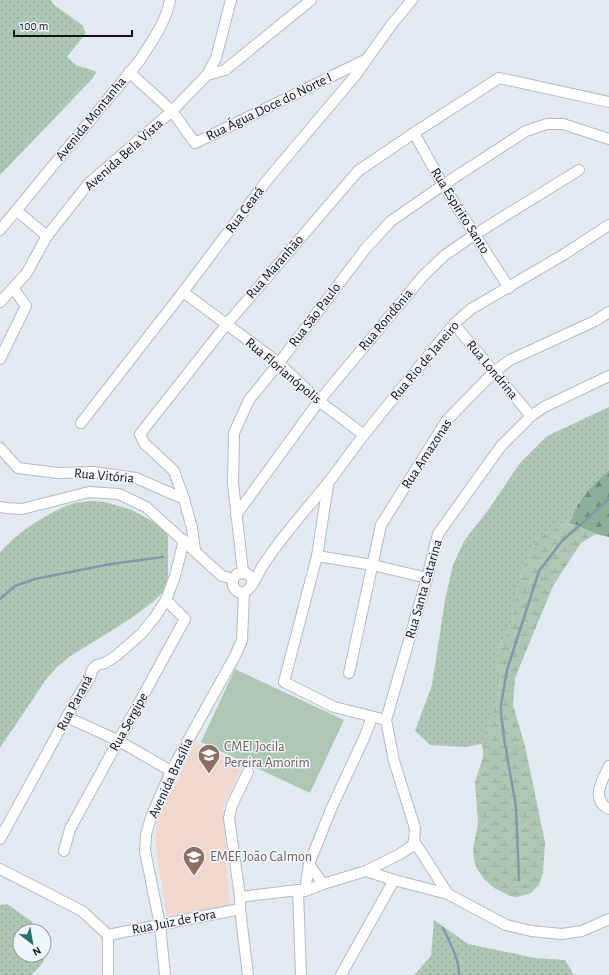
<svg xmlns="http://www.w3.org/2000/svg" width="609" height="975" font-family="'Alegreya Sans',sans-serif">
<defs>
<pattern id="grass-dots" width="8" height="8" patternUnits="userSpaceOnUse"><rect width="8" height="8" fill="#aec7b5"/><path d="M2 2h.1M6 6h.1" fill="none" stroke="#95aa9b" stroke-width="1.8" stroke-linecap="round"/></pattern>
<pattern id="forest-firs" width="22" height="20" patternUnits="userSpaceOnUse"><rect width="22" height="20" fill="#8baf97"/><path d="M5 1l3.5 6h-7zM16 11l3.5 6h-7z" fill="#708d7a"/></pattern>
<pattern id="wetland-marsh" width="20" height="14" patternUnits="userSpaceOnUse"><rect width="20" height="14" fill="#aec7b5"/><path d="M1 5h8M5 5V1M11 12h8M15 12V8" fill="none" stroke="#95aa9b"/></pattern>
</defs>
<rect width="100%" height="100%" fill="#e2e9f0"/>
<path fill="#f0d8ce" d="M195,742L243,764L223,808L230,905L167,917L156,849V826L158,813L175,786Z"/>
<g fill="url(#grass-dots)">
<path d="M0,0H51L54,5L82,25L86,33L67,57L76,65L95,71L96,73L92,79L0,175Z"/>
<path d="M609,407V470C592,485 575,502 570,524H565L556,527L537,538L522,570L515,600L512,622L501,643L496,660L501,676L498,698L481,744L466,747L430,745L415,731L432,685L445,600L453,565L464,541L489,509L520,463L547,436Z"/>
<path d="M90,501L105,502L132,510L159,525L168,536V577L164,591L153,602L130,619L69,657L57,667L47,678L0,748V553C13,535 53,509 75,503C79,502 85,502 90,501Z"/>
<path d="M7,904L31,921L39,931H20V955H44V941C50,955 42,966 31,975H0V905Z"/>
<path d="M434,920L468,944L535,958L565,960L574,975H414L431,956Z"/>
</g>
<path fill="url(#forest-firs)" d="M609,470V537L596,534L576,525L570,524C575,502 592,485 609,470Z"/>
<path fill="url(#wetland-marsh)" d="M565,524L576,525L596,534L581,543L553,586L515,678L513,705L525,746L545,842L543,873L539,885L531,893L525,895L517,897L510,896L494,888L485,880L477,869L474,860L473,848L478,824L475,782L483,757V750L481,743L498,698L501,676L496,660L501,643L512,622L515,600L522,570L537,538L556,527Z"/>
<path fill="#aec7b5" d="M235,669L344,720L310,793L201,742Z"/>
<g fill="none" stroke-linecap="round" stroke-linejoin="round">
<g stroke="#8099ac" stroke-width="2.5">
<path d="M0,599L15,586L35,579L111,564L163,557"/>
<path d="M519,880L516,807L504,738L501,713V705L507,670L539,571L562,541L609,499"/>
<path d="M443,928C450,943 459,958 459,975"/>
</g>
<g stroke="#b5bbc3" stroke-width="12">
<g id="minor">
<path d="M129,72L172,111L195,143L365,60"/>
<path d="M207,75L225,70L311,0"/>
<path d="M414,133L443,185L509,288"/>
<path d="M17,211L47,236"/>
<path d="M0,230L140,60C152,41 166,22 170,0"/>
<path d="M183,292L279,363L319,401L364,435"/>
<path d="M0,302L26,274L47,236L88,184L172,111L207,75L216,58L231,0"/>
<path d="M454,324L531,416"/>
<path d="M0,359L26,306L13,288"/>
<path d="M81,423L183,292L268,179L355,76L392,24L412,0"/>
<path d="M0,448L18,468L58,473L93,472L136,478L184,499L192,528L195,550"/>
<path d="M328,485L317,556L284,682L334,707L386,720"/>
<path d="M184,499L174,471L144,443L140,434L226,325L358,171L414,133L499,78L609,102"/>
<path d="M0,507L7,508L22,509L89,492L119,494L146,507L222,576L233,579"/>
<path d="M236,515L319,401L423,276L445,255L474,235L579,170"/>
<path d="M317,556L373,565L427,578"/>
<path d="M243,572L233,483L234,433L249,400L279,363L366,248L391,221L443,185L526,131L547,124H563L609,139"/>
<path d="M252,585V578L246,573L237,574L233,579V586C245,607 257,575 262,567C281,537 305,511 327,484C340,468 351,451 364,435C393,398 424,361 454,324L471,309L563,255L609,225"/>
<path d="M349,673L381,525L447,420L494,372L510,360L595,321L609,312"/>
<path d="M67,717L119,741L171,771"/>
<path d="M609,766C602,781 590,799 609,809"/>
<path d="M0,839L76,700L90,678L92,670L97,665L105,663L116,656L141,634L155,617L166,600L175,576L184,540"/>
<path d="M414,841L448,894"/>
<path d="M64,851L70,829L185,619L166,600"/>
<path d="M309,864L323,884"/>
<path d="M0,869L82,911L108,935V975"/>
<path d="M366,871L394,880L448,894L506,925L531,931L562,934L582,931L609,919"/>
<path d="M298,890L301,975"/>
<path d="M305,891L309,864L332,807L365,736L372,717"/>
<path d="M240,897L298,890L305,891L323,884L366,871L400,854L412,846L414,841L415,828L394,761L386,720L427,578L438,534L501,446L531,416L544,407L609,376"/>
<path d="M108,935L240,909"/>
<path d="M165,975L160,925L145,851L146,835L151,817L171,771L235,656L242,640L244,592"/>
<path d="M248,975L240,909V897L229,818L232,805L248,772"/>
<path d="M341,975L394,880"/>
</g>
</g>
<use href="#minor" stroke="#fff" stroke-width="10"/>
</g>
<defs>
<g id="school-pin" transform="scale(1.15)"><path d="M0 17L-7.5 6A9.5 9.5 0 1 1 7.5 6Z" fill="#8d6e63" stroke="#eff6fe"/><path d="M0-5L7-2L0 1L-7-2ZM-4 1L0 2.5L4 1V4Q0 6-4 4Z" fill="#fff"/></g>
</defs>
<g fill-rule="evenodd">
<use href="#school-pin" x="209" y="755"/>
<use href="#school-pin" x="194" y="857"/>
</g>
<g text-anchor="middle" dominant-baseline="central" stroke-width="3" stroke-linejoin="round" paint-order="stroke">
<g font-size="14" fill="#111316" stroke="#eff6fe">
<text transform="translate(269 107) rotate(-26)">Rua Água Doce do Norte I</text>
<text transform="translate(91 119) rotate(-51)">Avenida Montanha</text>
<text transform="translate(124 155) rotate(-42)">Avenida Bela Vista</text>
<text transform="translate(245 210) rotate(-53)">Rua Ceará</text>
<text transform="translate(460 211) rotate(58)">Rua Espírito Santo</text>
<text transform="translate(275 267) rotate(-49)">Rua Maranhão</text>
<text transform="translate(315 315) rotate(-53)">Rua São Paulo</text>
<text transform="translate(386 320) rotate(-50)">Rua Rondônia</text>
<text transform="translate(425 361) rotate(-50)">Rua Rio de Janeiro</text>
<text transform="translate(492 370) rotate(50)">Rua Londrina</text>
<text transform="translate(283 371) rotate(40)">Rua Florianópolis</text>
<text transform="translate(427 454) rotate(-57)">Rua Amazonas</text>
<text transform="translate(104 476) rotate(5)">Rua Vitória</text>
<text transform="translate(424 589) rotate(-74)">Rua Santa Catarina</text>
<text transform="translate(75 703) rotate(-62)">Rua Paraná</text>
<text transform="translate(129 722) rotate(-61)">Rua Sergipe</text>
<text transform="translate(171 778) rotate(-65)">Avenida Brasília</text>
<text transform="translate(174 922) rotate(-11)">Rua Juiz de Fora</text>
</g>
<g font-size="14" fill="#785e54" stroke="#eff6fe" text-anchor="start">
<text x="224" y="747">CMEI Jocila<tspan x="224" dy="16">Pereira Amorim</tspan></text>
<text x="210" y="857">EMEF João Calmon</text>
</g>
</g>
<g transform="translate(32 943) rotate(149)"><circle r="19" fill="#eff6fe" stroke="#969ba1"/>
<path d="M0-3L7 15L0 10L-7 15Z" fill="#28716d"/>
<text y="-6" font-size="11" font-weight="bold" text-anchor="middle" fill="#111316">N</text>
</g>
<path d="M14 30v6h118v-6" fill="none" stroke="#111316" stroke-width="2"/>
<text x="20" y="30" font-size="12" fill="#111316" stroke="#eff6fe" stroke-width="3" paint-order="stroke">100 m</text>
</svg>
